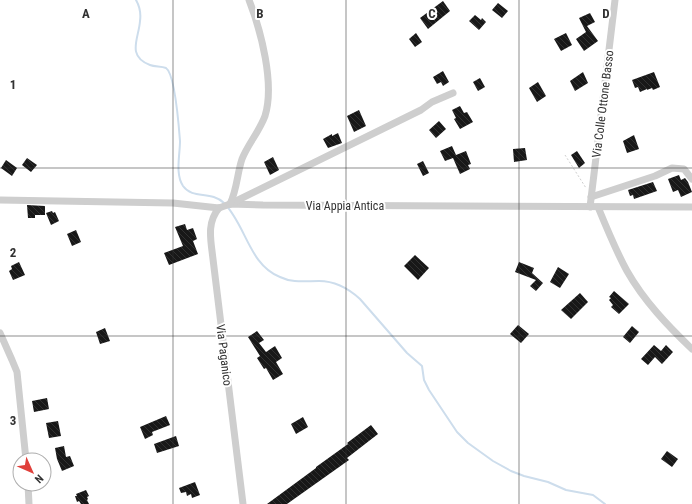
<svg xmlns="http://www.w3.org/2000/svg" width="692" height="504" font-family="'Roboto Condensed',sans-serif">
<defs>
<pattern id="building-back-hatch" width="6" height="6" patternUnits="userSpaceOnUse"><rect width="6" height="6" fill="#181818"/><path d="M-1 5l2 2M0 0l6 6M5-1l2 2" fill="none" stroke="#313131"/></pattern>
</defs>
<rect width="100%" height="100%" fill="#fff"/>
<g fill="none" stroke-linecap="round" stroke-linejoin="round">
<path stroke="#cdddec" stroke-width="2" d="M136,0C140,7 141,14 140,21C139,38 126,56 150,65C155,67 161,66 166,68C175,74 179,128 180,141C180,155 175,174 183,186C193,200 211,190 224,203C246,225 249,265 280,277C292,283 305,281 319,281C335,281 348,288 360,299L407,353L422,366L424,380L429,390L457,432L468,443L493,461L511,471L524,476L548,482L566,490L593,495L605,504"/>
</g>
<g fill="url(#building-back-hatch)">
<path d="M443,1L450,11L428,29L420,18Z"/>
<path d="M498,3L508,11L502,18L492,10Z"/>
<path d="M590,13L595,22L587,26L598,41L584,51L576,39L586,32L579,18Z"/>
<path d="M475,15L481,20L482,18L486,22L479,30L469,21Z"/>
<path d="M416,33L422,42L415,47L409,39Z"/>
<path d="M566,33L572,45L561,51L554,39Z"/>
<path d="M443,71L449,82L443,86L441,82L437,84L433,77Z"/>
<path d="M583,72L588,83L575,91L570,81Z"/>
<path d="M654,72L660,87L653,90L652,88L647,90V89L640,92L638,87L635,88L632,80Z"/>
<path d="M480,78L485,87L478,91L473,82Z"/>
<path d="M538,82L546,96L537,102L529,88Z"/>
<path d="M460,106L464,113L467,112L473,122L460,129L454,119L456,118L452,110Z"/>
<path d="M359,110L366,126L354,132L347,116Z"/>
<path d="M439,121L446,129L436,138L429,130Z"/>
<path d="M338,133L342,143L328,148L323,139L332,134V136Z"/>
<path d="M634,135L639,149L627,153L623,141Z"/>
<path d="M452,146L456,155L466,151L471,164L468,165L470,169L460,174L453,158L445,161L440,151Z"/>
<path d="M525,148L527,160L514,162L513,149Z"/>
<path d="M577,151L585,163L579,168L571,155Z"/>
<path d="M273,157L279,170L270,175L264,162Z"/>
<path d="M27,158L37,165L31,172L22,165Z"/>
<path d="M6,160L17,168L12,176L1,168Z"/>
<path d="M423,161L429,173L423,176L417,164Z"/>
<path d="M679,175L681,180L685,178L688,182L692,192L681,197L678,190L673,192L668,179Z"/>
<path d="M653,182L657,191L634,199L633,195L630,196L628,190Z"/>
<path d="M27,205L45,206V215H35V218H28Z"/>
<path d="M52,211L53,213L55,212L59,221L51,225L46,213Z"/>
<path d="M185,224L187,230L193,228L197,239L193,241L198,254L169,265L164,253L183,246L175,227Z"/>
<path d="M76,230L81,242L72,246L67,234Z"/>
<path d="M415,255L429,268L418,280L404,266Z"/>
<path d="M19,262L25,275L13,280L9,271L12,269L11,266Z"/>
<path d="M519,262L534,268L532,273L543,283L536,291L530,286L536,280L515,272Z"/>
<path d="M558,267L569,274L560,288L550,282Z"/>
<path d="M614,291L629,304L619,314L611,307L613,305L609,300L611,298L609,297Z"/>
<path d="M580,293L588,302L571,319L561,310Z"/>
<path d="M518,325L529,334L521,343L510,334Z"/>
<path d="M632,326L639,332L630,343L623,337Z"/>
<path d="M105,328L110,341L100,344L96,332Z"/>
<path d="M257,331L264,340L259,343L266,352L275,346L282,358L276,362L283,374L273,380L266,368L264,369L257,358L260,356L248,337Z"/>
<path d="M654,345L661,351L666,345L673,352L662,364L655,357L648,365L641,359Z"/>
<path d="M47,398L49,409L34,412L32,401Z"/>
<path d="M166,416L170,425L152,432L153,435L145,439L140,427Z"/>
<path d="M303,417L308,427L296,434L291,424Z"/>
<path d="M58,421L61,436L49,438L46,423Z"/>
<path d="M371,425L378,434L347,458L349,460L287,504H267L316,468V467L348,444L347,443Z"/>
<path d="M176,436L179,446L157,453L154,444Z"/>
<path d="M64,446L66,457L70,456L74,466L62,471L57,459L55,448Z"/>
<path d="M667,451L678,459L672,467L661,459Z"/>
<path d="M195,482L200,495L192,498L191,494L187,496L186,492L181,493L179,488Z"/>
<path d="M86,490L89,496L87,497L88,499L87,500L89,504H81L79,501L77,502L75,496H77L76,494Z"/>
</g>
<g fill="none" stroke-linecap="round" stroke-linejoin="round">
<path stroke="#cecece" stroke-width="1" stroke-dasharray="2 2" stroke-linecap="butt" d="M565,155L586,188"/>
<g stroke="#cecece" stroke-width="7">
<path d="M591,197L655,176L672,168L684,169L692,179"/>
<path d="M0,200L173,203L219,208L230,204L263,205L692,207"/>
<path d="M230,204L421,110L432,102L453,93"/>
<path d="M230,204C237,190 237,174 242,159C248,144 259,132 265,116C275,84 261,31 249,0"/>
<path d="M590,207L615,0"/>
<path d="M598,207C607,229 616,251 627,271C644,301 668,326 692,349"/>
<path d="M219,208C208,221 210,236 212,251L243,504"/>
<path d="M0,333L12,360L17,372L26,460"/>
<path d="M28,484L29,504"/>
</g>
</g>
<path fill="none" stroke="#313131" stroke-width="1" stroke-opacity="0.55" d="M173,0V504M346,0V504M519,0V504M0,168H692M0,336H692"/>
<g text-anchor="middle" dominant-baseline="central" stroke-width="4" stroke-linejoin="round" paint-order="stroke">
<g font-size="12" fill="#313131" stroke="#fff">
<text transform="translate(603 104) rotate(-83)">Via Colle Ottone Basso</text>
<text x="345" y="206">Via Appia Antica</text>
<text transform="translate(224 355) rotate(83)">Via Paganico</text>
</g>
</g>
<g font-size="13" text-anchor="middle" font-weight="bold" fill="#313131" stroke="#fff" stroke-width="4" stroke-linejoin="round" paint-order="stroke">
<text x="86" y="18">A</text>
<text x="260" y="18">B</text>
<text x="432" y="18">C</text>
<text x="606" y="18">D</text>
<text x="13" y="89">1</text>
<text x="13" y="257">2</text>
<text x="13" y="425">3</text>
</g>
<g transform="translate(32 472) rotate(135)"><circle r="19" fill="#ffffff" stroke="#adadad"/>
<path d="M0-3L7 15L0 10L-7 15Z" fill="#e0403b"/>
<text y="-6" font-size="11" font-weight="bold" text-anchor="middle" fill="#313131">N</text>
</g>
</svg>
